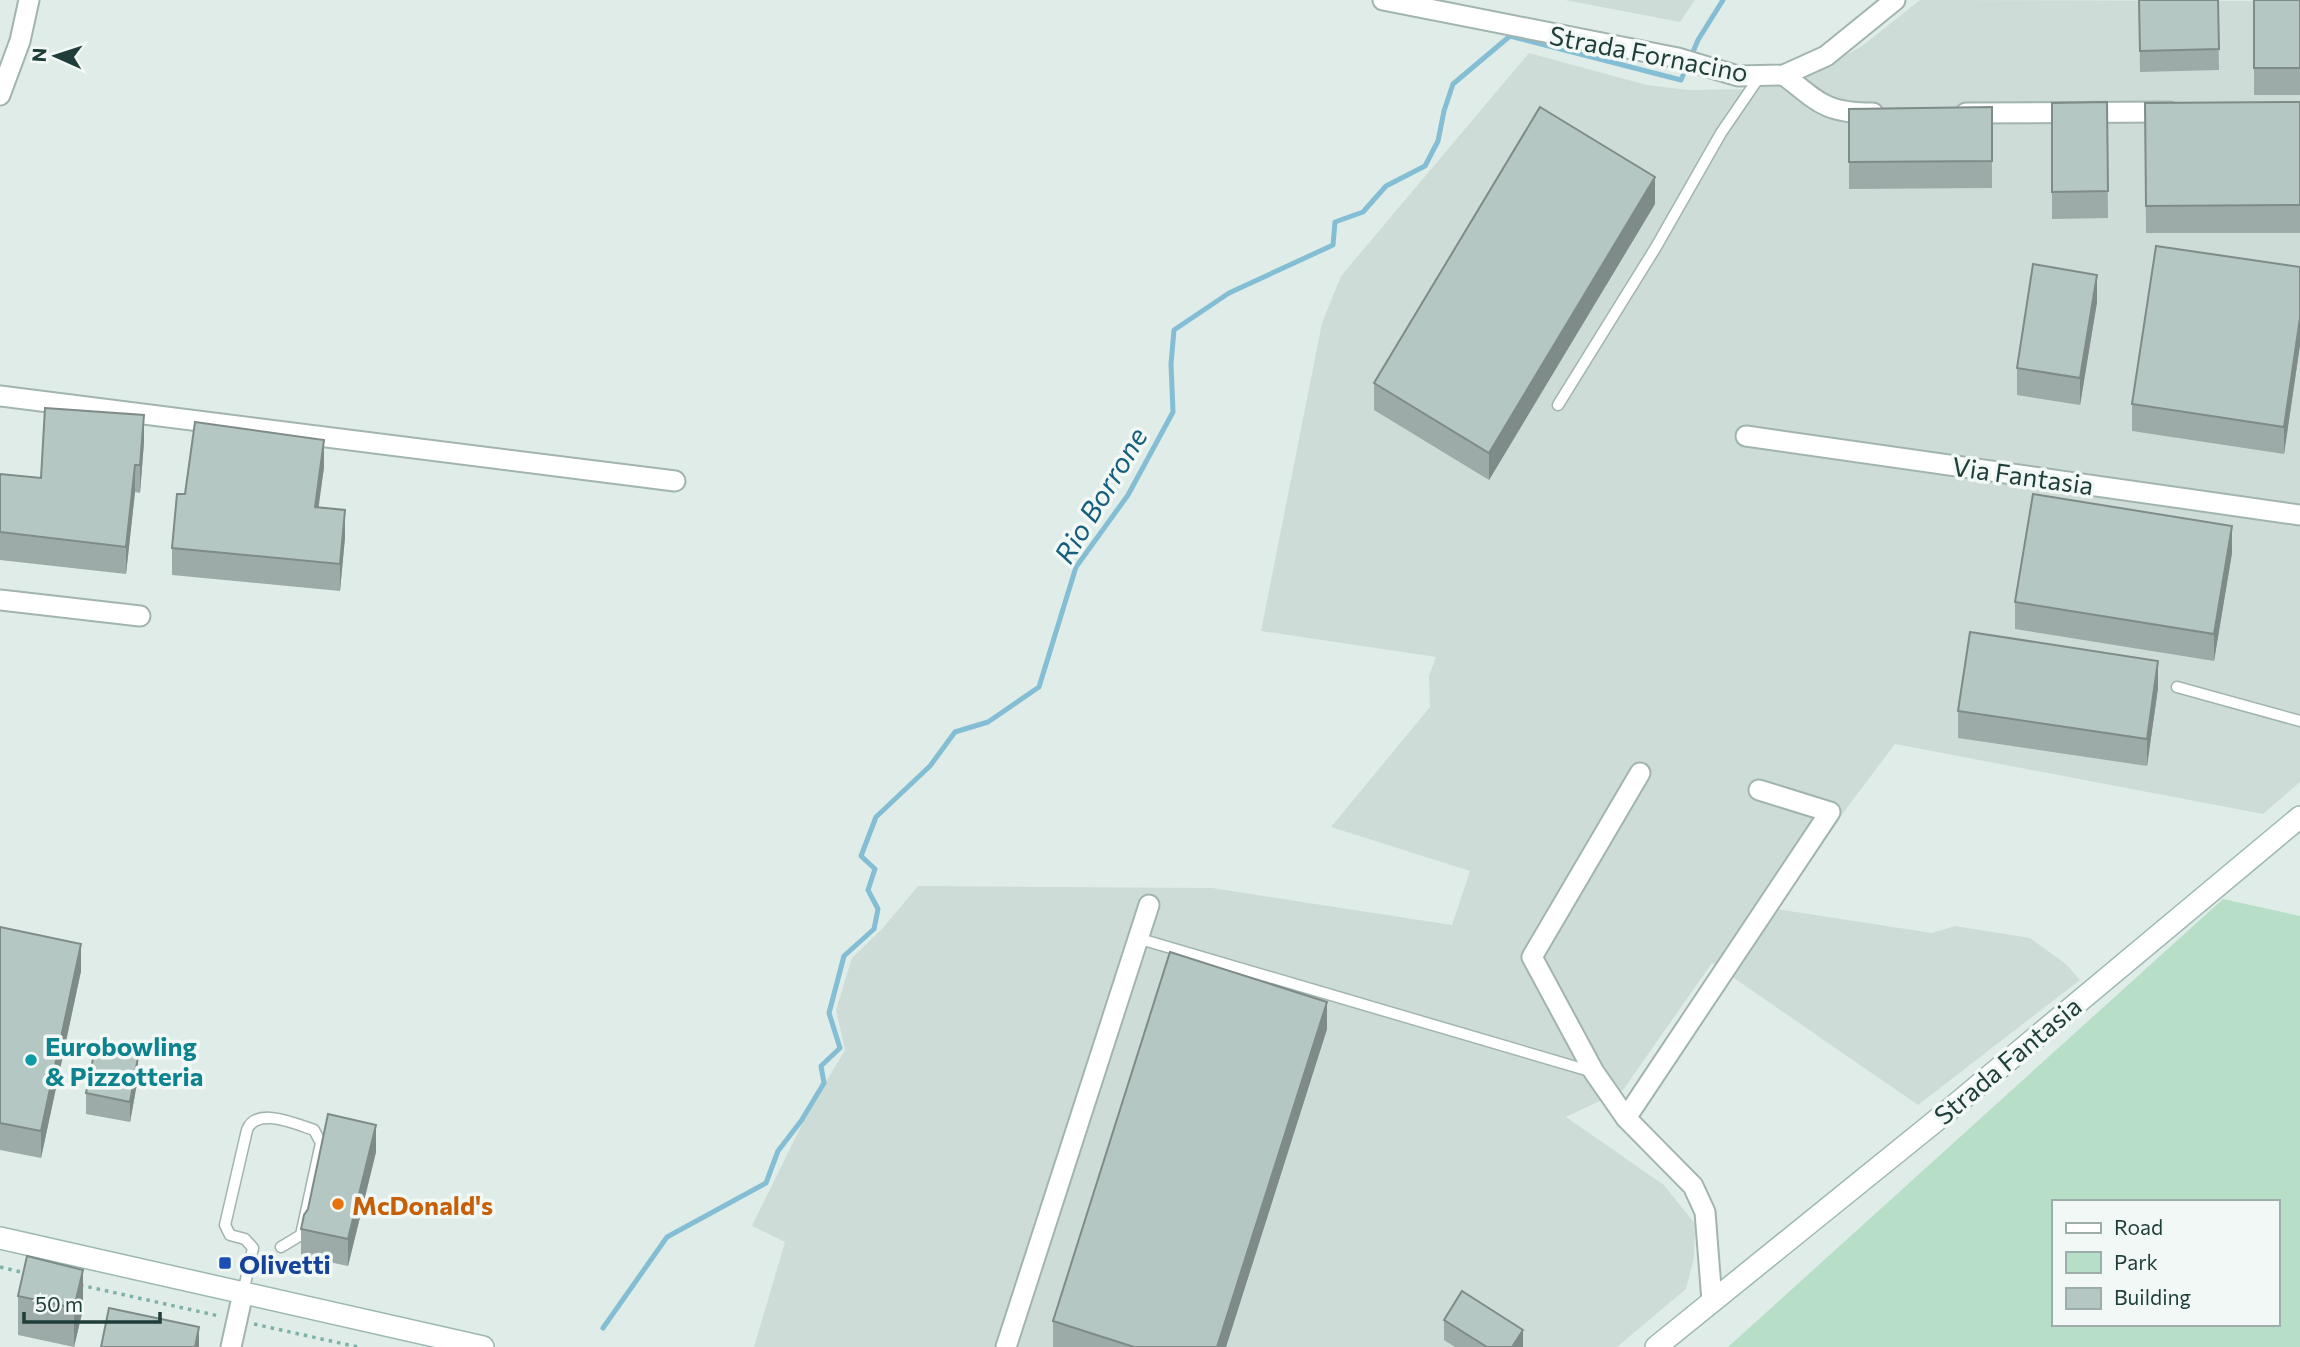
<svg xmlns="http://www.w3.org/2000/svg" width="2300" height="1347" font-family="Commissioner,sans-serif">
<rect width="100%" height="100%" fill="#e0ece8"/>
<g fill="#cedcd7">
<path d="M1565,0H1695L1680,22Z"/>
<path d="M1920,0L2300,1V782L2263,814L1895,744L1849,805L1777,909L1932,933L1955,926L2030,938L2067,965L2080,980L1918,1105L1712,963L1623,1090L1566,1117L1664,1185L1695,1224L1694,1258L1686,1289L1617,1347H754L785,1242L752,1226L808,1112L845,1050L836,1010L852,958L882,929L918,886L1212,888L1452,925L1470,871L1331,827L1430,707L1429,676L1436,657L1261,631L1322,323L1341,276L1529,53L1647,85L1689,90L1752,89L1805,78L1862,46Z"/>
</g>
<path fill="#b7dfc7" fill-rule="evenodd" d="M2223,899L2300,916V1347H1728ZM2053,1202H2277V1324H2053Z"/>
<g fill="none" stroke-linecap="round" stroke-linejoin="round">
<path stroke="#84bed5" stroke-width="5" d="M603,1328L667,1237L766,1183L778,1151L801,1121L824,1083L821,1066L840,1048L829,1013L844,956L874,929L878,909L868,890L875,869L861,856L876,817L930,766L955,732L988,722L1039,687L1076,567L1128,495L1173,412L1171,364L1174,330L1229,293L1333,245L1335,222L1363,212L1386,186L1425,166L1438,141L1444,111L1453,84L1510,36L1681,80L1698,40L1723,0"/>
<g stroke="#a2b4b0" stroke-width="13">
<g id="lane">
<path d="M1558,405L1656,247L1721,133L1760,76"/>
<path d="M2177,687L2300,721"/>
<path d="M1137,938L1593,1072"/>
<path d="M243,1293L253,1248L245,1239L230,1235L225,1225L247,1130C256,1106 296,1124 314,1130L321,1143L301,1235L281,1247"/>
</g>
</g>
<g stroke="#a2b4b0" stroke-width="23">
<g id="street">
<path d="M1383,0L1678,58L1738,76L1784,75L1826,56L1895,0"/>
<path d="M1784,75C1819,103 1826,113 1873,113"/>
<path d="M0,95L20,41L29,0"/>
<path d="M1966,113L2170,112"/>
<path d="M0,396L675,481"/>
<path d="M1746,436L2300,515"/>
<path d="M0,600L140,616"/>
<path d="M1640,773L1532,957L1594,1072L1626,1118L1693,1186L1705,1212L1712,1301"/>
<path d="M1626,1118L1830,812L1759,790"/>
<path d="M231,1347L243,1293"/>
<path d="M1006,1347L1149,905"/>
</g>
</g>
<g stroke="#9db8b2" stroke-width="24">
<g id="secondary">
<path d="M0,1238L483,1347"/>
<path d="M1656,1347L1943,1115L2300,817"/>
</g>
</g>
<g stroke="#7eb2a8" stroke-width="3.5" stroke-dasharray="3.5 5" stroke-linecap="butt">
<path d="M0,1267L25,1273"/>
<path d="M80,1285L219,1316"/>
<path d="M254,1324L358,1347"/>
</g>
<use href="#lane" stroke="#fff" stroke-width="10"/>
<use href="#street" stroke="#fff" stroke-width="19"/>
<use href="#secondary" stroke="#fff" stroke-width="21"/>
</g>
<g fill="#9caba7">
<path d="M2139,0H2218L2219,70L2140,72Z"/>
<rect x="2254" y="0" width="46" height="95"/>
<path d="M2107,102L2108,218L2052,219V103Z"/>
<path d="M2300,102V233H2146L2145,103Z"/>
<path d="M1992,107V188L1849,189V109Z"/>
<path d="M1655,204L1489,480L1374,410V383Z"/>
<path d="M2300,267V345L2284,454L2132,431V404Z"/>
<path d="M2097,302L2080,405L2017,395V368Z"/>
<path d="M144,442L140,493L135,492L126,574L0,560V474L41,478Z"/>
<path d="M324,467L318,507L345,537L340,591L172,575V548L185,494Z"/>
<path d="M2232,553L2214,661L2015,629V602Z"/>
<path d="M2158,688L2147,766L1958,738V711Z"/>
<path d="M0,927L81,971L41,1158L0,1150Z"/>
<path d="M1327,1029L1226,1347H1053V1321Z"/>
<path d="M138,1078L130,1122L86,1114V1093Z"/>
<path d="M376,1152L348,1266L301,1256V1229Z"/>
<path d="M18,1296L83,1309L74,1347L18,1335Z"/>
<path d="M1444,1320L1523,1347H1455L1444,1340Z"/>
</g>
<g fill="#7f8b88">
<path d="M1655,177V204L1489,480V453Z"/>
<path d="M2097,275V302L2080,405V378Z"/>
<path d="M2300,318V345L2284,454V427Z"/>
<path d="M144,415V442L140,493V465Z"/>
<path d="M324,440V467L315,534V507Z"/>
<path d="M135,465V492L126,574V547Z"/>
<path d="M345,510V537L340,591V564Z"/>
<path d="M2232,526V553L2214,661V634Z"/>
<path d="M2158,661V688L2147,766V739Z"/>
<path d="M81,944V971L41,1158V1131Z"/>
<path d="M1327,1002V1029L1226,1347H1217Z"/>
<path d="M138,1057V1078L130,1122V1102Z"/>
<path d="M376,1125V1152L348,1266V1239Z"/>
<path d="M83,1270V1309L74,1347V1308Z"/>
<path d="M199,1327V1347H195Z"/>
<path d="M1523,1330V1347H1512Z"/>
</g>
<g fill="#b5c7c2" stroke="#7f8b88" stroke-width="2">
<path d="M2139,0H2218L2219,49L2140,51Z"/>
<rect x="2254" y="0" width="46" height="68"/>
<path d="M2107,102L2108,191L2052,192V103Z"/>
<path d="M2300,102V205L2146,206L2145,103Z"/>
<path d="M1540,107L1655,177L1489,453L1374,383Z"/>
<path d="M1992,107V161L1849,162V109Z"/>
<path d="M2156,246L2300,267V318L2284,427L2132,404Z"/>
<path d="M2033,264L2097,275L2080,378L2017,368Z"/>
<path d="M45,408L144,415L140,465H135L126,547L0,532V474L41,478Z"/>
<path d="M195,422L324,440L315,507L345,510L340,564L172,548L177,494H185Z"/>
<path d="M2033,494L2232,526L2214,634L2015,602Z"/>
<path d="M1970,632L2158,661L2147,739L1958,711Z"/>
<path d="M0,927L81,944L41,1131L0,1123Z"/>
<path d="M1170,952L1327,1002L1217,1347H1134L1053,1321Z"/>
<path d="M95,1049L138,1057L130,1102L86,1093Z"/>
<path d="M328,1114L376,1125L348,1239L301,1229L304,1215L308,1209Z"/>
<path d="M27,1256L83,1270L74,1308L18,1296Z"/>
<path d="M1462,1291L1523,1330L1512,1347H1487L1444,1320Z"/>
<path d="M109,1308L199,1327L195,1347H101Z"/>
</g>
<circle fill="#0f9aa8" stroke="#f1f8f5" stroke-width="2.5" cx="31" cy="1060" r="7"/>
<circle fill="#e8710a" stroke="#f1f8f5" stroke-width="2.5" cx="338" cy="1204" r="7"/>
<rect fill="#1a4fb4" stroke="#f1f8f5" stroke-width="2.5" x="218" y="1256" width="14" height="14" rx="3.5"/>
<g text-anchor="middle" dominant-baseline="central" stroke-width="7" stroke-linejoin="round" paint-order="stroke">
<g font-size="26" fill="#1f3d39" stroke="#f1f8f5">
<text transform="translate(1649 53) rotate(11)">Strada Fornacino</text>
<text transform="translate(2023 475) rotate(8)">Via Fantasia</text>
<text transform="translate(2007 1060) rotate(-40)">Strada Fantasia</text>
</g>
<g font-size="26" font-weight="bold" fill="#0d838f" stroke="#f1f8f5" text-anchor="start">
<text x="45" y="1045">Eurobowling<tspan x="45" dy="30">&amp; Pizzotteria</tspan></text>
</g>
<g font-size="26" font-weight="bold" fill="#c56008" stroke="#f1f8f5" text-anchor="start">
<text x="352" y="1204">McDonald's</text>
</g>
<g font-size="26" font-weight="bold" fill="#164399" stroke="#f1f8f5" text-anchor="start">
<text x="239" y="1263">Olivetti</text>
</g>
<g font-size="28" font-style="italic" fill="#165e7d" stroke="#f1f8f5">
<text transform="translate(1100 495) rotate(-59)">Rio Borrone</text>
</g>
</g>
<rect x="2052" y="1200" width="228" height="126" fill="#f1f8f5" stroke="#9dadaa" stroke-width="2"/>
<rect x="2066" y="1223" width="35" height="10" fill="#ffffff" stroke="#9dadaa" stroke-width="2"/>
<text x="2114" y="1235" font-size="21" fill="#1f3d39">Road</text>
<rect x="2066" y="1252" width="35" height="21" fill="#b7dfc7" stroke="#9dadaa" stroke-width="2"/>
<text x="2114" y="1270" font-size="21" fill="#1f3d39">Park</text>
<rect x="2066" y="1288" width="35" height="21" fill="#b5c7c2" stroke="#9dadaa" stroke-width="2"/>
<text x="2114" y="1305" font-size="21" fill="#1f3d39">Building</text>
<g transform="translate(56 56) rotate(273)" stroke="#f1f8f5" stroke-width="5" paint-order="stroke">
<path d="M0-5L12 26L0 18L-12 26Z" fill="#1f3d39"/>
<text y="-10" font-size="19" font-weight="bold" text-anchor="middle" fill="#1f3d39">N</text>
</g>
<path d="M24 1312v10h136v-10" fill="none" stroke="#1f3d39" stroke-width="3.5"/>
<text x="35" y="1312" font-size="21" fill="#1f3d39" stroke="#f1f8f5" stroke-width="5" paint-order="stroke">50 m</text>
</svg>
